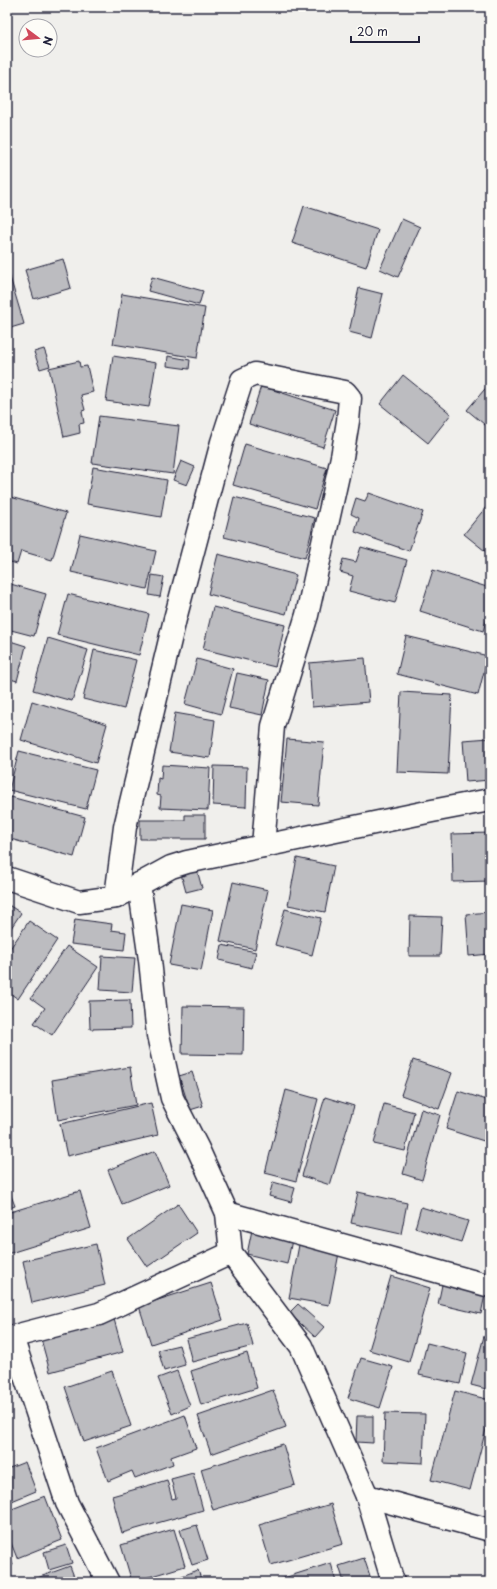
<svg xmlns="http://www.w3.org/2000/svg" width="497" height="1589" font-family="'Playpen Sans',sans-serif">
<rect width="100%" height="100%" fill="#f0efec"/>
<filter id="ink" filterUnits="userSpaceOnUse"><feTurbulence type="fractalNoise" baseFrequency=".025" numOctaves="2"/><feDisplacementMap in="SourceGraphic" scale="8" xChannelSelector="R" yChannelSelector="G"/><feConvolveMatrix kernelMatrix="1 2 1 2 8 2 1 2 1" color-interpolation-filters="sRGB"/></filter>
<g filter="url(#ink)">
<g fill="#bcbcc0" stroke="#22223b">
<path d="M304,206L378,230L366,267L292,243Z"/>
<path d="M402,219L420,227L398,277L380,269Z"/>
<path d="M63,259L71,288L34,299L25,270Z"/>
<path d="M7,267L24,324L7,329Z"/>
<path d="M152,277L203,291L199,305L148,291Z"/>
<path d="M359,288L383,294L372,338L349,332Z"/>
<path d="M122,294L205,308L197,358L113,344Z"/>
<path d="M44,349L50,366L40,369L34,352Z"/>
<path d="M113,356L156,363L149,407L106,401Z"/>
<path d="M168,356L190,360L189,369L167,366Z"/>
<path d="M79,361L80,367L87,366L93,392L81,395L85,410L82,411L84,423L79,424L80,433L64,437L49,368Z"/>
<path d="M403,375L451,414L428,443L380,404Z"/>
<path d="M490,383V429L467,410Z"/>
<path d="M261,386L335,410L323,447L249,424Z"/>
<path d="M99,416L179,426L173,474L92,463Z"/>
<path d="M245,444L327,468L315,509L233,485Z"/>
<path d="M181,461L195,467L187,485L173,480Z"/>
<path d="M93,467L167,480L161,517L87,504Z"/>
<path d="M369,493L423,512L409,551L355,532L359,518L351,514L356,498L365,501Z"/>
<path d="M7,496L66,513L52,560L21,551L17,564L7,561Z"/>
<path d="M234,497L315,518L305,558L224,537Z"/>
<path d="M486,507L490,510V555L464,534Z"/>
<path d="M80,534L156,551L147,589L71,572Z"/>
<path d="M361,547L407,560L395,603L349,591L353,576L340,572L343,559L356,562Z"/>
<path d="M218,554L296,575L286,614L208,594Z"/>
<path d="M433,570L490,588V608L483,631L420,611Z"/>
<path d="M152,575L164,577L160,597L149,595Z"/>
<path d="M7,583L46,594L34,636L7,629Z"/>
<path d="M68,594L149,614L139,655L57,635Z"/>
<path d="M213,607L285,625L275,667L203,649Z"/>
<path d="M406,636L488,656L478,695L397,674Z"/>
<path d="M48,638L88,650L72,701L33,690Z"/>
<path d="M7,640L26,646L17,681L7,678Z"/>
<path d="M94,650L136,660L124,709L83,699Z"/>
<path d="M365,658L369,702L312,707L309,663Z"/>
<path d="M197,659L233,669L221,714L185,704Z"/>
<path d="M237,673L269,680L262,715L229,708Z"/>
<path d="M401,692L452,695L448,774L397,772Z"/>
<path d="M32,701L107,724L96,763L21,740Z"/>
<path d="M175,713L215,720L210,758L169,752Z"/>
<path d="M490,738V780L466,782L463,740Z"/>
<path d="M287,739L324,742L318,805L281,802Z"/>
<path d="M19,751L96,770L86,809L9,790Z"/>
<path d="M162,765L210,768L208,810L160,808L161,796L157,795L158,778L161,779Z"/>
<path d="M214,766L247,767L246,807L213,805Z"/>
<path d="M7,796L85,817L74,857L7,838Z"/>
<path d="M185,815H205V839H140V820H185Z"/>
<path d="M490,833V881L453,882L452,834Z"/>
<path d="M297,858L334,866L325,912L288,905Z"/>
<path d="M197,870L202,888L186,892L181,874Z"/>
<path d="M233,882L268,890L255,949L220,941Z"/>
<path d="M7,904L21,913L7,934Z"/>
<path d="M181,904L213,910L201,971L169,965Z"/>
<path d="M285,909L321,918L312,955L275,945Z"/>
<path d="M490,912V954L469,956L466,914Z"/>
<path d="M410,916L442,917L440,956H409Z"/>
<path d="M75,919L112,924L111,930L126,932L124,950L71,944Z"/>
<path d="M29,921L57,940L18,999L7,991V953Z"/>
<path d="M222,945L256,952L252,968L219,960Z"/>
<path d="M67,946L98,967L52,1035L34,1023L45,1008L31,998Z"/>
<path d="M102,956L135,958L132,992L100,990Z"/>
<path d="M130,1000L131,1028L90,1029L89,1001Z"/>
<path d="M183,1006L244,1007L243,1055L182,1054Z"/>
<path d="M413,1060L452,1073L439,1109L401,1095Z"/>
<path d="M130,1067L136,1105L58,1120L52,1080Z"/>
<path d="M192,1072L203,1106L190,1110L179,1076Z"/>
<path d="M286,1090L318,1099L296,1181L265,1173Z"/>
<path d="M458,1091L490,1101V1133L487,1142L446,1129Z"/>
<path d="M325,1097L354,1106L330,1185L302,1176Z"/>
<path d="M151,1103L158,1135L67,1156L60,1124Z"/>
<path d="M384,1104L414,1112L405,1151L374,1144Z"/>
<path d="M421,1109L440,1115L422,1180L403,1174Z"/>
<path d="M155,1151L169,1185L122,1204L108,1170Z"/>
<path d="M273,1182L295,1188L291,1202L269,1196Z"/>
<path d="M7,1185L15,1206L7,1209Z"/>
<path d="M80,1191L91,1228L7,1254V1213Z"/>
<path d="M358,1192L407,1203L401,1234L351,1223Z"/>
<path d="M178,1204L197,1233L147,1267L128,1239Z"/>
<path d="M421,1207L468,1221L461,1242L415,1228Z"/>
<path d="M252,1230L292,1240L287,1264L247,1254Z"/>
<path d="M96,1244L105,1285L32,1303L23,1261Z"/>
<path d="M299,1245L339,1253L329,1305L289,1298Z"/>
<path d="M391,1276L430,1288L409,1362L369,1350Z"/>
<path d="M443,1280L486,1290L481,1314L438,1304Z"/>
<path d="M211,1283L223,1320L151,1344L139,1306Z"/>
<path d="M298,1304L324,1327L315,1337L289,1313Z"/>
<path d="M114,1319L123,1352L50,1372L41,1339Z"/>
<path d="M247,1323L253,1346L192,1362L186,1339Z"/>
<path d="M484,1336L490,1338V1390L471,1385Z"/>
<path d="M427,1343L467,1353L460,1384L419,1375Z"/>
<path d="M179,1345L185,1365L164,1371L158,1350Z"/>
<path d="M247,1353L257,1388L201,1405L191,1371Z"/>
<path d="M361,1358L393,1367L380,1408L348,1398Z"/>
<path d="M112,1371L131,1426L84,1442L65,1387Z"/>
<path d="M177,1371L190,1406L172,1414L158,1378Z"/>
<path d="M273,1390L286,1427L211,1454L198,1416Z"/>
<path d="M455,1391L490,1400V1414L470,1490L431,1480Z"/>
<path d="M385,1413L425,1414L423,1463L383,1461Z"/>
<path d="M185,1415L196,1448L171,1457L173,1464L135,1478L132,1471L108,1481L96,1448Z"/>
<path d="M357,1416H373V1443L356,1442Z"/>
<path d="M283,1444L295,1485L213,1510L201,1469Z"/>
<path d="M25,1462L36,1491L7,1503V1469Z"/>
<path d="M193,1473L203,1510L122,1533L112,1496L167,1480L172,1499L176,1498L171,1479Z"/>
<path d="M45,1496L62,1540L17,1558L7,1533V1511Z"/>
<path d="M331,1504L343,1544L271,1565L259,1525Z"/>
<path d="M197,1525L208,1560L192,1565L180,1530Z"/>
<path d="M174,1529L185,1566L132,1582L121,1545Z"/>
<path d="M66,1545L72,1563L49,1570L44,1552Z"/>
<path d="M7,1550L13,1565L7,1568Z"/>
<path d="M364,1558L372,1582H344L339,1566Z"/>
<path d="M331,1563L336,1582H271Z"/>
<path d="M70,1566L76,1582H26Z"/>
<path d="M198,1570L202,1582H166Z"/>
</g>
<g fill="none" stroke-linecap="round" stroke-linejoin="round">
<g stroke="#22223b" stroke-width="25">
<g id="minor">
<path d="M7,878L79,902L116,897L171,867L187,862L432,811L490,800"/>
<path d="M139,884L150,960L158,1035L172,1098L198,1149L227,1213L231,1253L301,1346L367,1496L393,1582"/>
<path d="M116,897L125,827L175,619L222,442L242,380L255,374L345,392L350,398L348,421L342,457L307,615L273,726L263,846"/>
<path d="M227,1213L490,1286"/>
<path d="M12,1337L67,1503L108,1582"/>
<path d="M7,1338L99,1314L231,1253"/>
<path d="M367,1496L490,1530"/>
</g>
</g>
<use href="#minor" stroke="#fdfcf7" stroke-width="22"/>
</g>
</g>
<rect width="497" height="1589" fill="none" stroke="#fdfcf7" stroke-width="24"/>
<rect x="12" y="12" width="473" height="1565" fill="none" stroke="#22223b" stroke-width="1.5" filter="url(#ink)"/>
<g transform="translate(38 38) rotate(106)"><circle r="19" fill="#fdfcf7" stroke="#a5a5ac"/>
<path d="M0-3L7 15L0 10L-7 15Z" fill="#d1495b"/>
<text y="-6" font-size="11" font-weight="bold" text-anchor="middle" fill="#22223b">N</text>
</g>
<path d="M351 36v6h68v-6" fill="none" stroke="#22223b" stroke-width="2"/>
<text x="357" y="36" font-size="12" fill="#22223b" stroke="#fdfcf7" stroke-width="3" paint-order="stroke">20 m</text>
</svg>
